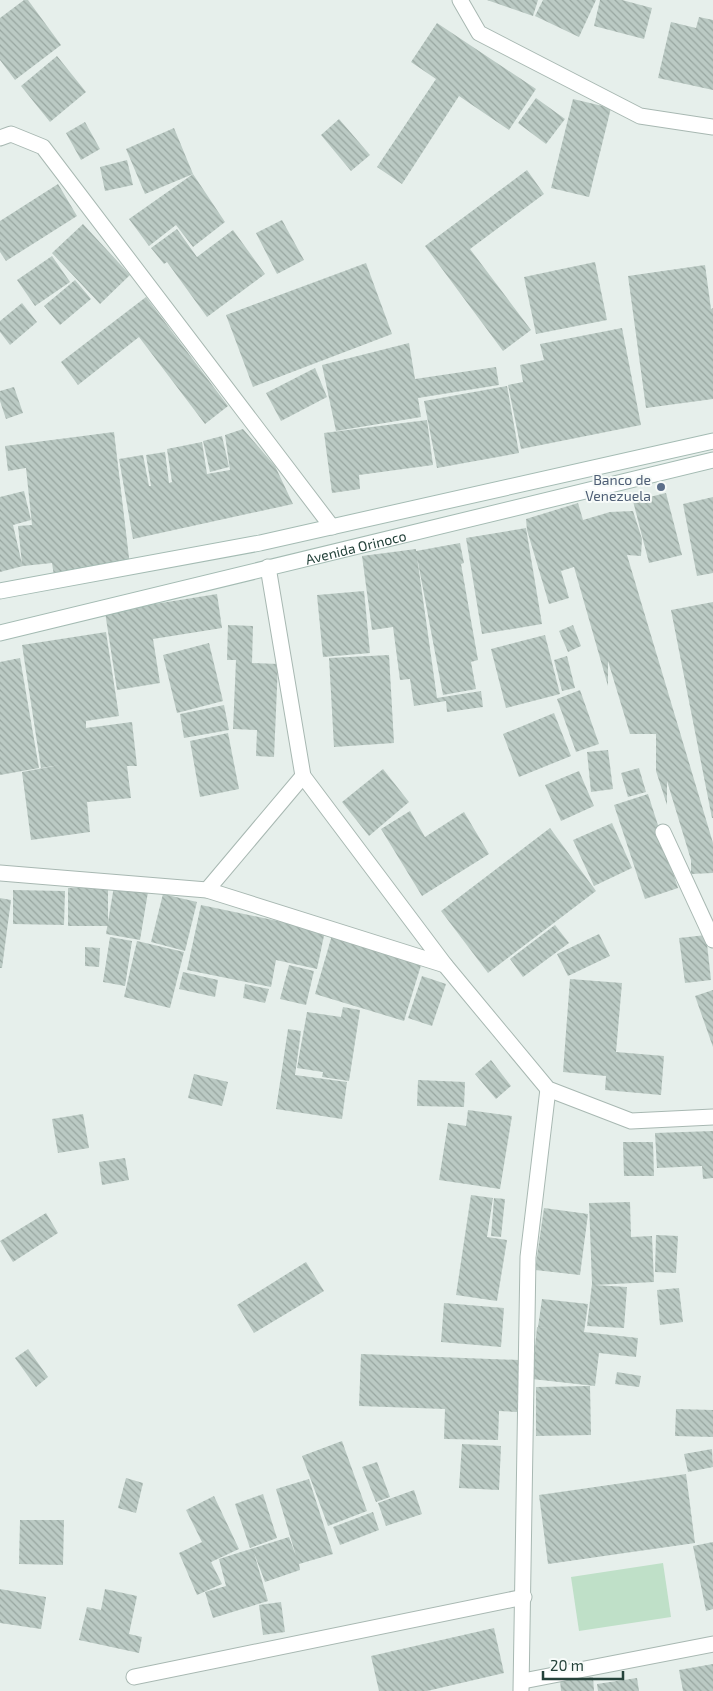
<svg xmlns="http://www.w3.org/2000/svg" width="713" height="1691" font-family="'Exo 2',sans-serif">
<defs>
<pattern id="building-back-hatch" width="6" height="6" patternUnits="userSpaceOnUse" patternTransform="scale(1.25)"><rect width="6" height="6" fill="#bbcac4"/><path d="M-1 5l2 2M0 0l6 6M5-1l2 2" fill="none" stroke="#98a6a0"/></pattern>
</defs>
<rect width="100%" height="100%" fill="#e6efeb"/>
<path fill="#bfe0c8" d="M663,1563L671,1617L579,1631L571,1577Z"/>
<g fill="url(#building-back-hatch)">
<path d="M24,0H28L61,45L15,80L0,60V18Z"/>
<path d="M487,0H538L533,16Z"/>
<path d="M543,0H596L579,37L535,16Z"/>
<path d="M600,0H622L652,8L644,39L594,26Z"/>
<path d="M699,17L713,20V90L658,78L671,22L696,28Z"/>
<path d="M437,23L536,89L509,130L459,96L402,184L377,167L436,79L411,62Z"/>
<path d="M57,56L86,92L50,122L21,86Z"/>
<path d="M536,98L565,119L546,144L518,123Z"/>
<path d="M573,99L611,108L589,197L551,188Z"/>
<path d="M339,119L370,155L351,171L321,135Z"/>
<path d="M85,122L100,149L81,160L66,133Z"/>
<path d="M174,128L193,174L145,194L126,149Z"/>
<path d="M127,160L133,185L105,191L100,167Z"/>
<path d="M527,170L544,194L470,249L531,330L503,351L425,246Z"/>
<path d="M193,174L225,222L193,247L176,225L149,246L129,219Z"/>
<path d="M58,184L77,216L6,261L0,252V221Z"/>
<path d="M282,220L304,260L277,274L256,233Z"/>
<path d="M83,224L130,275L100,304L52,253Z"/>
<path d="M177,229L197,257L233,230L265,274L207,317L167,262L164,264L151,248Z"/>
<path d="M52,256L70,282L35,306L17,280Z"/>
<path d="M595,262L607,320L536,334L524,277Z"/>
<path d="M366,263L392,334L253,387L226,315Z"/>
<path d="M705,265L711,309L713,308V399L646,408L628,276Z"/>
<path d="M75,280L91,299L60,325L44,306Z"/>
<path d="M146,297L228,406L205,424L139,337L78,385L61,362Z"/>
<path d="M22,303L37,322L10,345L0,332V321Z"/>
<path d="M622,328L641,425L521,449L508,385L523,382L520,365L544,360L540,344Z"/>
<path d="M409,343L415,379L496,367L499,385L418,398L421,417L336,431L322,365Z"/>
<path d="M315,368L327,397L281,421L266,393Z"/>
<path d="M507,386L519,453L437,468L424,401Z"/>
<path d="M14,387L23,413L6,419L0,401V391Z"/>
<path d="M427,420L433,465L359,475L360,489L332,493L324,433Z"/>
<path d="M243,429L275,466L293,504L133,539L119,459L143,455L149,486H151L146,455L165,452L169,483L172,482L167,449L202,442L207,474L230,470L225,435Z"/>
<path d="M114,432L130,566L54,576L52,563L23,566L0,572V497L24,491L31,520L13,525L22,564L18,526L32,525L26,468L8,471L5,446Z"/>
<path d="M222,436L229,467L210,472L203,441Z"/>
<path d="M666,493L682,555L649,563L633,501Z"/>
<path d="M713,497V573L697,576L683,504Z"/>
<path d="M578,503L583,520L610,512L633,511L642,539L641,556L627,555L713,843V873L691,874V860L667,781V805L656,771V734H630L608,661V686L574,567L561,571L569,598L549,604L527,530L526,519Z"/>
<path d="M526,528L542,624L482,634L466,538Z"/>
<path d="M460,543L464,563L461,564L478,660L471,662L476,689L443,695L417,557L437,698L481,691L483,707L447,712L446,701L414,706L410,679L400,680L393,627L372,630L362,556L416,549V551Z"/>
<path d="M364,591L370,653L323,657L317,595Z"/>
<path d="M217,594L222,628L153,639L160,683L117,690L105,612Z"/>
<path d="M713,602V818H712L671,610Z"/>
<path d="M228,625L253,626L252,663L278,664L274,757L256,756L257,730L233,729L236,660H227Z"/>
<path d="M573,625L581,646L568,652L559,631Z"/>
<path d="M106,632L119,716L86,721V728L132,722L137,766H127L131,798L87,802L90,832L31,840L22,772L60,765L41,768L22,645Z"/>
<path d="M545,635L560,694L506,708L491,649Z"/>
<path d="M209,643L223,701L177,713L163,655Z"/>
<path d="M389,655L394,743L334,747L329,658Z"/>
<path d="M567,656L575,688L562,691L554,660Z"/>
<path d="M20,658L39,768L0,775V662Z"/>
<path d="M580,690L599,744L576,752L557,699Z"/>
<path d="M224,705L229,730L184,738L180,714Z"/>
<path d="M554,713L571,756L519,777L503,734Z"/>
<path d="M228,733L239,789L200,797L190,741Z"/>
<path d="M608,750L613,789L591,792L587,752Z"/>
<path d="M639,768L646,792L628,797L621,773Z"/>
<path d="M383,769L409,802L369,836L342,802Z"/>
<path d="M579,771L594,806L561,821L545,785Z"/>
<path d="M648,794L678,888L645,899L614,805Z"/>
<path d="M410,811L425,837L464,812L489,854L422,896L381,829Z"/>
<path d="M612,823L632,868L594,886L573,840Z"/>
<path d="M550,828L596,891L488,973L441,911Z"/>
<path d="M114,886L148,892L140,940L106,934Z"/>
<rect x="68" y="888" width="40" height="38"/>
<path d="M13,890L65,891L64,925L13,924Z"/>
<path d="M163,894L197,902L185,951L151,942Z"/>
<path d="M0,898L11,900L2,968H0Z"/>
<path d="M201,905L325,931L317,969L276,960L271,987L187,970Z"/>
<path d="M555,925L569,943L523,977L510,959Z"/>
<path d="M599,934L610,956L568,976L557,954Z"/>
<path d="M332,935L422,962L404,1021L315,994Z"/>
<path d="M706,935L711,980L685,983L679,938Z"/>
<path d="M110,937L132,941L125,986L103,982Z"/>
<path d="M137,941L184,952L170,1008L124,997Z"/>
<path d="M85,947L100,948L99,967L85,966Z"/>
<path d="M289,965L314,971L306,1005L280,999Z"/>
<path d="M183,972L218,980L215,997L179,989Z"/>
<path d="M422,976L446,984L432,1026L408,1018Z"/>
<path d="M570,979L622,983L616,1052L664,1056L661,1095L605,1090L606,1076L563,1072Z"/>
<path d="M245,984L269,989L265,1003L243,998Z"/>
<path d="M713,990V1047L695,996Z"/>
<path d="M343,1007L360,1010L349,1081L322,1077L323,1072L297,1068L307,1012L341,1017Z"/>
<path d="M288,1029L301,1031L295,1075L347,1082L342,1119L276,1109Z"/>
<path d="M491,1060L511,1086L496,1099L475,1074Z"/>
<path d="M194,1074L228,1082L222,1106L188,1098Z"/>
<path d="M418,1080L465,1082L464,1107L417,1106Z"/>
<path d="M468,1110L512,1116L500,1189L439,1180L448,1123L466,1126Z"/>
<path d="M83,1114L89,1148L58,1153L52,1119Z"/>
<path d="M713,1131V1178L703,1179L702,1166L657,1168L655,1133Z"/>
<path d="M623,1142H653L654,1176H624Z"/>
<path d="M125,1158L129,1180L102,1185L99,1162Z"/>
<path d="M471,1195L493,1198L487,1237L507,1240L497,1301L456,1295Z"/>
<path d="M494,1198L505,1199L501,1237L491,1236Z"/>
<path d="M630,1202L631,1237L652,1236L654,1282L594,1285L627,1287L624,1328L587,1326L592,1284L589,1203Z"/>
<path d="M544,1208L588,1214L580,1275L535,1270Z"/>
<path d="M46,1213L58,1233L13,1262L0,1241Z"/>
<path d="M656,1235L678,1236L676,1273L655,1272Z"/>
<path d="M306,1262L324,1291L254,1333L237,1305Z"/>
<path d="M679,1288L683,1322L660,1325L657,1290Z"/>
<path d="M542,1299L588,1304L584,1332L638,1338L636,1357L599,1353L595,1386L532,1379L537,1327L554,1329L538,1327Z"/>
<path d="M444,1303L504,1308L501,1347L441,1342Z"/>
<path d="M28,1349L48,1377L36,1387L15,1358Z"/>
<path d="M361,1354L519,1360L517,1412L499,1411L498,1440L444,1439L445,1409L359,1406Z"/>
<path d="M617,1372L641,1376L639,1387L615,1384Z"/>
<path d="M590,1386L591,1435L536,1436V1387Z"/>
<path d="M676,1409L713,1410V1437L675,1436Z"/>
<path d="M342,1441L367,1511L328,1526L302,1456Z"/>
<path d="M462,1444L501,1446L499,1490L459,1488Z"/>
<path d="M712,1449L713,1467L688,1472L684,1454Z"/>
<path d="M377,1462L390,1497L376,1502L362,1467Z"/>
<path d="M686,1474L695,1543L548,1564L539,1495Z"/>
<path d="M126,1478L143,1483L136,1513L118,1508Z"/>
<path d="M309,1479L333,1554L299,1564L300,1570L265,1582L254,1553L268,1601L213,1618L205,1592L226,1586L219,1559L289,1537L296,1556L276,1489Z"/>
<path d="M414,1490L422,1514L386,1526L378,1503Z"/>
<path d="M263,1494L277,1538L250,1548L235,1504Z"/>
<path d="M214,1496L239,1549L211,1562L222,1584L197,1595L179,1553L202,1542L186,1510Z"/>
<path d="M373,1512L379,1530L340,1545L333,1527Z"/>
<path d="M20,1520H64L63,1565L19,1564Z"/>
<path d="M713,1542V1609L706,1611L693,1546Z"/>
<path d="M0,1589L46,1597L41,1629L0,1623Z"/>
<path d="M105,1589L137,1596L129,1634L142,1637L139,1653L79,1640L87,1607L101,1610Z"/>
<path d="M281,1602L285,1632L263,1635L259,1605Z"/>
<path d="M494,1628L504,1673L427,1691H379L371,1656Z"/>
<path d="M713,1664V1691H683L679,1670Z"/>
<path d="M593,1677L594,1691H561L560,1680Z"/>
<path d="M637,1678L639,1691H598L597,1684Z"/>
</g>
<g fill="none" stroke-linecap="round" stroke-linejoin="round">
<g stroke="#a8b8b2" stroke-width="17">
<g id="street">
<path d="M460,0L479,33L640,116L713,127"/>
<path d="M0,138L11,134L43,147L332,527"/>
<path d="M268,567L303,776L445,965L548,1089L631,1121L713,1117"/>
<path d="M663,832L713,940"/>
<path d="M0,873L207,890L445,965"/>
<path d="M207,890L303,776"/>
<path d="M134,1677L524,1597"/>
<path d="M523,1681L713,1644"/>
<path d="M521,1691L528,1257L548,1089"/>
</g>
</g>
<g stroke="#a4bbb3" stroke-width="17">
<g id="secondary">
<path d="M0,591L260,543L713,441"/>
<path id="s1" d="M0,633L713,460"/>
</g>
</g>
<use href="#street" stroke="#fff" stroke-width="15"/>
<use href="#secondary" stroke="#fff" stroke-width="15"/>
</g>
<circle fill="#5c6f8a" stroke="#f7fbf9" stroke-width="2" cx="661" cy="487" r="5"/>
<g text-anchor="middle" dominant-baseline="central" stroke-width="4" stroke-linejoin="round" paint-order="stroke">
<g font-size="14" fill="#4e5e75" stroke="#f7fbf9" text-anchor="end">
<text x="651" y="479">Banco de<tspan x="651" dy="16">Venezuela</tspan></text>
</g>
<g font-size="14" fill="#24423a" stroke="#f7fbf9">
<text stroke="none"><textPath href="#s1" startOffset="366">Avenida Orinoco</textPath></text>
</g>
</g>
<path d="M543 1671v8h80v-8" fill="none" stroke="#24423a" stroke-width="2.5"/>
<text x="550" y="1671" font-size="15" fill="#24423a" stroke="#f7fbf9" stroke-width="4" paint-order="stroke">20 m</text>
</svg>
